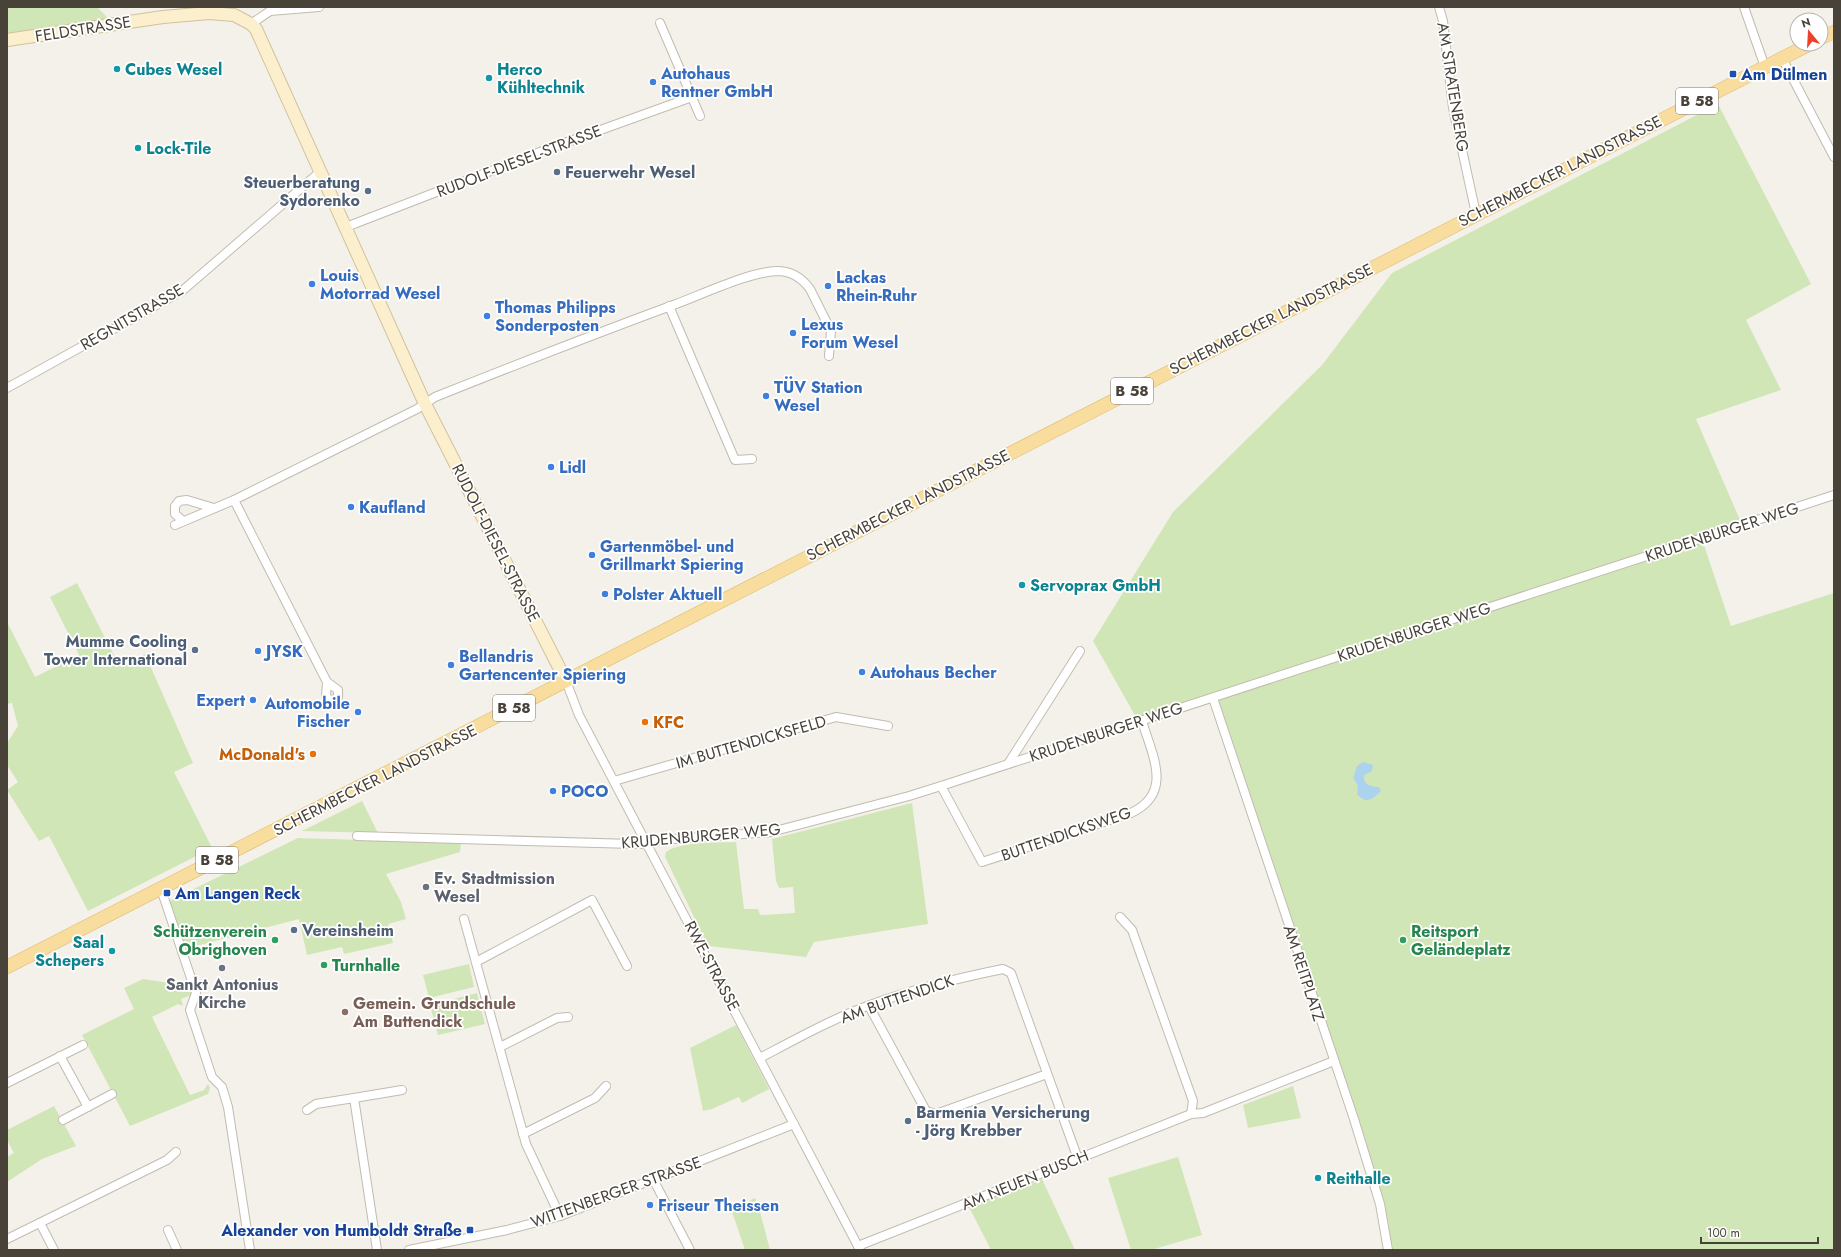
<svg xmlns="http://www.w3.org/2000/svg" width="1841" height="1257" font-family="Jost,sans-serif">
<rect width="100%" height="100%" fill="#f4f1ea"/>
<g fill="#d1e6b6" fill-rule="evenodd">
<path d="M7,7H97L111,21L7,39Z"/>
<path d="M1718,104L1811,284L1746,320L1781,390L1696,419L1744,529L1703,542L1731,626L1834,593V1250H1389L1387,1231L1215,699L1137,719L1093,641L1173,512L1322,365L1392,273ZM1355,772L1363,775C1363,780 1367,784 1372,787L1358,791V786L1353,778Z"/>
<path d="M77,583L120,667L145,654L193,763L174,772L212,848L88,911L49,836L39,841L7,790L18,782L7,765V743L18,726L12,703L7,704V622L35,677L79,655L50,597Z"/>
<path d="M362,801L378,833L302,831Z"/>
<path d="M912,803L928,924L814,942L806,957L708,946L665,857L666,852C681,841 717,843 736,842L744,909H758L760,915L795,913L793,887L779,888L776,881L772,839Z"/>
<path d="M298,838L461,843L460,852L386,874L401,902L406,919L388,924L393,943L344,954L342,947L307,955L299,919L185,949L169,901Z"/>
<path d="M469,964L474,987L429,998L423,975Z"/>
<path d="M143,979L190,986L192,995L181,999L183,1006L178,1004L152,1017L190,1095L204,1090L208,1084L210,1088L208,1094L130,1126L82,1035L134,1009L124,988Z"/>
<path d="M477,993L485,1024L438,1035L430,1005Z"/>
<path d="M736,1025L769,1089L742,1103L739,1097L712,1109L703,1111L690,1048Z"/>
<path d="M1293,1086L1301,1118L1248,1128L1243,1105Z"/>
<path d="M54,1106L76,1146L42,1159L7,1182V1157L14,1153L7,1140V1130Z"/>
<path d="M1178,1157L1202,1235L1151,1250H1131L1108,1178Z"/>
<path d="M1042,1179L1075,1250H991L969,1207Z"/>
<path d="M755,1198L758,1204L770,1250H745L731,1209Z"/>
</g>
<path fill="#abd3ed" d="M1363,762L1373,765L1372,771L1364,775C1363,784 1371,787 1379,787L1381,791C1373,799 1366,805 1357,794L1358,786L1353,778L1357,766Z"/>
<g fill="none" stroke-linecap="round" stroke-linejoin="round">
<g stroke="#c2bbb0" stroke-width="10">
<g id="street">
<path d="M1439,7L1443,21L1453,108L1476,214"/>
<path d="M1744,7L1765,67"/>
<path d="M660,23L700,116"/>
<path d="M251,24L270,11L319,7"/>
<path d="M1782,58L1834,157"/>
<path d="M346,227L545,150L692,97"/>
<path d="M669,306L735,460L752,459"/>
<path d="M7,388L182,291L321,171"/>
<path d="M234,500L327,682L338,690V697L335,700L328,699L326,696L327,682"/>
<path d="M183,521L175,514V506L179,501L187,500L214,508"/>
<path d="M175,525L234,500L417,409L435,397C515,365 595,334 676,304C703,294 749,272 777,271C791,271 802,278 810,289L831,331L829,356"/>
<path d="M566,681L579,715L860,1250"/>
<path d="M1213,698L1354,1119L1380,1204L1388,1250"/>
<path d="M1008,764L1080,651"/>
<path d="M614,781L836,717L888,726"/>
<path d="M941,786L982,862L1131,813C1174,793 1152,755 1142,721"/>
<path d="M357,836L633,844H648L660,840L771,832L909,796L941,786L1834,495"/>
<path d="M161,889L196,993L190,1010L212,1077L222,1087L228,1107L250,1250"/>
<path d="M1120,917L1132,930L1193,1101L1191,1114"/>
<path d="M464,919L526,1144L560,1216"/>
<path d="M476,962L592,900L627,966"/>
<path d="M869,1006L926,1111L936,1114L1047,1074"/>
<path d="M500,1047L557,1018L568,1017"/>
<path d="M60,1056L88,1107"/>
<path d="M760,1058C796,1039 832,1019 870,1005C914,989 958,978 1003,969L1011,973L1078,1159"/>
<path d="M7,1083L83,1045"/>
<path d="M307,1110L316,1104L354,1098"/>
<path d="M63,1120L112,1094"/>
<path d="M523,1134L595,1098L606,1086"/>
<path d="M653,1179L690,1250"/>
<path d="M40,1223L54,1250"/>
<path d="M168,1230L177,1250"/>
<path d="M7,1239L167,1160L176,1152"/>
<path d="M858,1246L1191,1114L1203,1113L1334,1061"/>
<path d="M377,1250L354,1098L402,1090"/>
<path d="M409,1250L507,1230L560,1216L794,1124"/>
</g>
</g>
<g stroke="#d1c29c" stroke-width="14">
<path id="secondary" d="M7,40L163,17L209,13L234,15L251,24L256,29L425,404L566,681"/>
</g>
<g stroke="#ddba6f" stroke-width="14">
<g id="primary">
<path d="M1821,38L1834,32"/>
<path d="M7,967L1810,44"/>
</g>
</g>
<use href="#street" stroke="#fff" stroke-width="8"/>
<use href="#secondary" stroke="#fcefcd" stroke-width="12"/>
<use href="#primary" stroke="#f8dd9f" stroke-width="13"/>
</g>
<g fill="#0f9aa8" stroke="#fff" stroke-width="1.5">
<circle cx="117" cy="69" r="4"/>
<circle cx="489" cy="78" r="4"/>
<circle cx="138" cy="148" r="4"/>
<circle cx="1022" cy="585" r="4"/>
<circle cx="112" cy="951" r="4"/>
<circle cx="1318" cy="1178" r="4"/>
</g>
<g fill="#1a4fb4" stroke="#fff" stroke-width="1.5">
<rect x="1729" y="70" width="8" height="8" rx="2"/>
<rect x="163" y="889" width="8" height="8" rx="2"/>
<rect x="466" y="1226" width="8" height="8" rx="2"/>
</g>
<g fill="#3f7fe0" stroke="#fff" stroke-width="1.5">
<circle cx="653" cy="82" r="4"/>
<circle cx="312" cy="284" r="4"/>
<circle cx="828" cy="286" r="4"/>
<circle cx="487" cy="316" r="4"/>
<circle cx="793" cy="333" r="4"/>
<circle cx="766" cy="396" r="4"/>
<circle cx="551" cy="467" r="4"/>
<circle cx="351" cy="507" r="4"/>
<circle cx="592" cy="555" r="4"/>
<circle cx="605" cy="594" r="4"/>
<circle cx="258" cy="651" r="4"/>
<circle cx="451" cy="665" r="4"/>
<circle cx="862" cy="672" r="4"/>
<circle cx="253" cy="700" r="4"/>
<circle cx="358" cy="712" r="4"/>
<circle cx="553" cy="791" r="4"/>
<circle cx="650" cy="1205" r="4"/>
</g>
<g fill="#5c6f8a" stroke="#fff" stroke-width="1.5">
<circle cx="557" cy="172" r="4"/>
<circle cx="368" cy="191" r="4"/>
<circle cx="195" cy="650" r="4"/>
<circle cx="294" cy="930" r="4"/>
<circle cx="908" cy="1121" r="4"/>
</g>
<g fill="#e8710a" stroke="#fff" stroke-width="1.5">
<circle cx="645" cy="722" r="4"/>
<circle cx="313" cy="754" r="4"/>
</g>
<g fill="#6b7280" stroke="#fff" stroke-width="1.5">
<circle cx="426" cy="887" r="4"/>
<circle cx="222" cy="968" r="4"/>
</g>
<g fill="#2e9e5b" stroke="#fff" stroke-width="1.5">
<circle cx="275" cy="940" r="4"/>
<circle cx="1403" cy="940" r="4"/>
<circle cx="324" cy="965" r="4"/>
</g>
<circle fill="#8d6e63" stroke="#fff" stroke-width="1.5" cx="345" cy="1012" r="4"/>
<g text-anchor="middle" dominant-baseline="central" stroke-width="3.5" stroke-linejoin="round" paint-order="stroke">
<g fill="#fff" stroke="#7f7b74" stroke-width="1">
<rect x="1676" y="88" width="42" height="26" rx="3"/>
<rect x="1111" y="378" width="42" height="26" rx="3"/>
<rect x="493" y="695" width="42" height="26" rx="3"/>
<rect x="196" y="847" width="42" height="26" rx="3"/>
</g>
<g font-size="15" font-weight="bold" fill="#484239">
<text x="1697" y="101">B 58</text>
<text x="1132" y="391">B 58</text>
<text x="514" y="708">B 58</text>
<text x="217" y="860">B 58</text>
</g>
<g font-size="16" fill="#484239" stroke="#fff">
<text transform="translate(83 29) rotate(-9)">FELDSTRASSE</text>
<text transform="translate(1453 87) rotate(81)">AM STRATENBERG</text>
<text transform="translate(519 161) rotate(-21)">RUDOLF-DIESEL-STRASSE</text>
<text transform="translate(1560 171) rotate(-27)">SCHERMBECKER LANDSTRASSE</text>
<text transform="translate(132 317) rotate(-30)">REGNITSTRASSE</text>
<text transform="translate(1271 319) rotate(-27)">SCHERMBECKER LANDSTRASSE</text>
<text transform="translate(908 505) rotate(-27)">SCHERMBECKER LANDSTRASSE</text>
<text transform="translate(1722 532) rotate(-18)">KRUDENBURGER WEG</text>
<text transform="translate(496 543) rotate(63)">RUDOLF-DIESEL-STRASSE</text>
<text transform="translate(1414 632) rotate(-18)">KRUDENBURGER WEG</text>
<text transform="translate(1106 732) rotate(-18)">KRUDENBURGER WEG</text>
<text transform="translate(751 742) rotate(-16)">IM BUTTENDICKSFELD</text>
<text transform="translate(375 780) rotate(-27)">SCHERMBECKER LANDSTRASSE</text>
<text transform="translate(1066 834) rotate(-19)">BUTTENDICKSWEG</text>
<text transform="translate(701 836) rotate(-5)">KRUDENBURGER WEG</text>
<text transform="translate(712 966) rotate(62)">RWE-STRASSE</text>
<text transform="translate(1304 973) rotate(72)">AM REITPLATZ</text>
<text transform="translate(897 999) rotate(-19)">AM BUTTENDICK</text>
<text transform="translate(1025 1180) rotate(-22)">AM NEUEN BUSCH</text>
<text transform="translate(616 1192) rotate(-20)">WITTENBERGER STRASSE</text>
</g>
<g font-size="16" font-weight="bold" fill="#0d838f" stroke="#fff" text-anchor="start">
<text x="125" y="69">Cubes Wesel</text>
<text x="497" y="69">Herco<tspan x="497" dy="18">Kühltechnik</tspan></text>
<text x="146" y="148">Lock-Tile</text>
<text x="1030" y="585">Servoprax GmbH</text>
<text x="104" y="942" text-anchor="end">Saal<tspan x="104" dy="18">Schepers</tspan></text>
<text x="1326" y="1178">Reithalle</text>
</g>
<g font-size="16" font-weight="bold" fill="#366cbe" stroke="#fff" text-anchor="start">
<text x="661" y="73">Autohaus<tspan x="661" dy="18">Rentner GmbH</tspan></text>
<text x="320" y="275">Louis<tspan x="320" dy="18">Motorrad Wesel</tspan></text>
<text x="836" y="277">Lackas<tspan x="836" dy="18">Rhein-Ruhr</tspan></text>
<text x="495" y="307">Thomas Philipps<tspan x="495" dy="18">Sonderposten</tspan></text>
<text x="801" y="324">Lexus<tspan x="801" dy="18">Forum Wesel</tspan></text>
<text x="774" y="387">TÜV Station<tspan x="774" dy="18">Wesel</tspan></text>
<text x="559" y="467">Lidl</text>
<text x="359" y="507">Kaufland</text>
<text x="600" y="546">Gartenmöbel- und<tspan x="600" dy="18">Grillmarkt Spiering</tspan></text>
<text x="613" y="594">Polster Aktuell</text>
<text x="266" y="651">JYSK</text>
<text x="459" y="656">Bellandris<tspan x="459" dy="18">Gartencenter Spiering</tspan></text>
<text x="870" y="672">Autohaus Becher</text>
<text x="245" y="700" text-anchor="end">Expert</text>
<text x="350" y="703" text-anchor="end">Automobile<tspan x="350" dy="18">Fischer</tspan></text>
<text x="561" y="791">POCO</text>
<text x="658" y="1205">Friseur Theissen</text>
</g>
<g font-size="16" font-weight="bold" fill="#164399" stroke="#fff" text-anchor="start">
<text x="1741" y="74">Am Dülmen</text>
<text x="175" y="893">Am Langen Reck</text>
<text x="462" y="1230" text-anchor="end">Alexander von Humboldt Straße</text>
</g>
<g font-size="16" font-weight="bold" fill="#4e5e75" stroke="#fff" text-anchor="start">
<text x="565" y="172">Feuerwehr Wesel</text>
<text x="360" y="182" text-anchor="end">Steuerberatung<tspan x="360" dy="18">Sydorenko</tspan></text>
<text x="187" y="641" text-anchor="end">Mumme Cooling<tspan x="187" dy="18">Tower International</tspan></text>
<text x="302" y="930">Vereinsheim</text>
<text x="916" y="1112">Barmenia Versicherung<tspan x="916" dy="18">- Jörg Krebber</tspan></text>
</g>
<g font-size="16" font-weight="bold" fill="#c56008" stroke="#fff" text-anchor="start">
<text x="653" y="722">KFC</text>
<text x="305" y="754" text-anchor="end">McDonald's</text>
</g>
<g font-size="16" font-weight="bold" fill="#5b616d" stroke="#fff" text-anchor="start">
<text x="434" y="878">Ev. Stadtmission<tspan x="434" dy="18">Wesel</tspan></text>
<text x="222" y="984" text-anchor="middle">Sankt Antonius<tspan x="222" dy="18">Kirche</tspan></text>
</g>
<g font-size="16" font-weight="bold" fill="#27864d" stroke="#fff" text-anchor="start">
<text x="267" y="931" text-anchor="end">Schützenverein<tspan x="267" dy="18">Obrighoven</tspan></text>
<text x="1411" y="931">Reitsport<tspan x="1411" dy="18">Geländeplatz</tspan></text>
<text x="332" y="965">Turnhalle</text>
</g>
<g font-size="16" font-weight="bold" fill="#785e54" stroke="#fff" text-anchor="start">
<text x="353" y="1003">Gemein. Grundschule<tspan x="353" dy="18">Am Buttendick</tspan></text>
</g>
</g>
<rect width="1841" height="1257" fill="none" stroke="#484239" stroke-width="16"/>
<g transform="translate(1809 32) rotate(342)"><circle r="19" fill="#ffffff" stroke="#b6b3b0"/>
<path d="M0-3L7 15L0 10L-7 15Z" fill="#ee4128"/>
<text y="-6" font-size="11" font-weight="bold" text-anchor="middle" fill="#484239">N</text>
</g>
<path d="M1701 1237v6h117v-6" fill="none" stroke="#484239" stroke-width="2"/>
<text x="1707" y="1237" font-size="12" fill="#484239" stroke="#ffffff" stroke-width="3" paint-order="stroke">100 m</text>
</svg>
